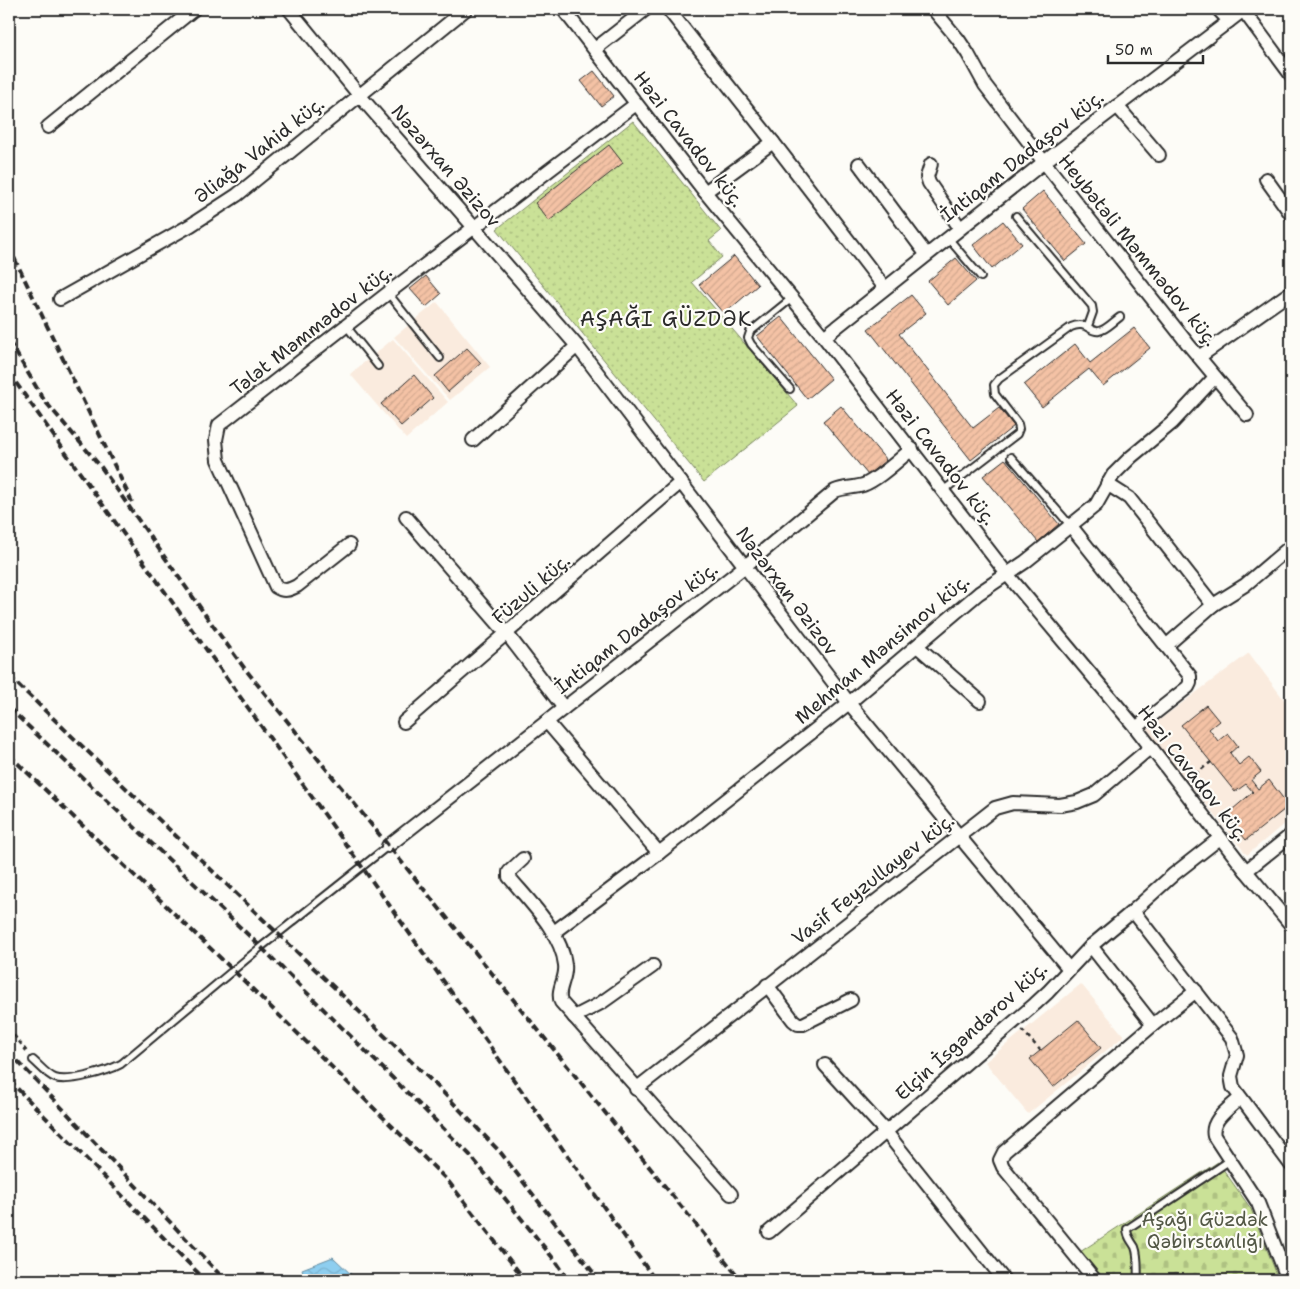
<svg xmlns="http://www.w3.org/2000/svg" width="1300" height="1289" font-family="'Shantell Sans',sans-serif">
<defs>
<pattern id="green-dots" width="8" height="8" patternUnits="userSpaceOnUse" patternTransform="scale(1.25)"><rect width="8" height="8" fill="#cae197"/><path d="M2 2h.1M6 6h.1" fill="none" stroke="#aec182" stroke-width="1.8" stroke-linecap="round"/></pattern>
<pattern id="cemetery-stones" width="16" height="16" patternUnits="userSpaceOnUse" patternTransform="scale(1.25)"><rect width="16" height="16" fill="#cae197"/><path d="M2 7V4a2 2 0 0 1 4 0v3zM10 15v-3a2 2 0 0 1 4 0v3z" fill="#aec182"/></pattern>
<pattern id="water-waves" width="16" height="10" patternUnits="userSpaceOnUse" patternTransform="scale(1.25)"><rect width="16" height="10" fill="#8eceef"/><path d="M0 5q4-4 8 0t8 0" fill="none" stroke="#7bb1cd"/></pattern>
<pattern id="building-hatch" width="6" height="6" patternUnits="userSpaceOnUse" patternTransform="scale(1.25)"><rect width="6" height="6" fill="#f4c2a5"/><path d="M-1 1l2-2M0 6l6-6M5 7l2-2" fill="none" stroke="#d1a78e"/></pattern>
</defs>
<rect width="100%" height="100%" fill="#fdfcf7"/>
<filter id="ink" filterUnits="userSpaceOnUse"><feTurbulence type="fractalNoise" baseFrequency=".02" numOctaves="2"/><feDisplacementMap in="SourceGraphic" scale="10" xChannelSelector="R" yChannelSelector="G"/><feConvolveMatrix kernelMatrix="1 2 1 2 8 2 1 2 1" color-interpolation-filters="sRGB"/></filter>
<g filter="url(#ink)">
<g fill="#faebde">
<path d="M437,302L490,367L450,400L394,337Z"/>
<path d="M393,339L448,402L406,439L350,374Z"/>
<path d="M1249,653L1291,709V818L1247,855L1146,730Z"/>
<path d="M1081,984L1124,1036L1028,1114L985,1062Z"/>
</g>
<path fill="url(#green-dots)" stroke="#7a8661" d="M633,121L721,231L709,241L722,257L692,282L798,406L704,482L497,229Z"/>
<path fill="url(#cemetery-stones)" stroke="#7a8661" d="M1218,1162L1251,1209L1279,1280H1103L1080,1252Z"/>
<path fill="url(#water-waves)" stroke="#668da1" d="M333,1257L357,1280H306L302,1269Z"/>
<g fill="url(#building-hatch)" stroke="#2b2b2b">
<path d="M594,71L614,96L601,106L581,81Z"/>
<path d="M609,145L623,163L549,221L535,203Z"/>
<path d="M1043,191L1086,244L1065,261L1022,209Z"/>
<path d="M1003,221L1022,244L992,269L973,245Z"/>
<path d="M734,256L758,285L724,314L699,285Z"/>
<path d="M956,258L976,281L948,305L928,281Z"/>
<path d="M426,276L441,294L426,307L410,289Z"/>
<path d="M911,295L926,313L899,334L973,428L999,408L1014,426L971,460L868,329Z"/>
<path d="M781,317L831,379L807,399L757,336Z"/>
<path d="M1134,328L1150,348L1103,386L1089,369L1042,407L1024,385L1075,344L1090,363Z"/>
<path d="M467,348L481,363L448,392L435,376Z"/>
<path d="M414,375L433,398L401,426L381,404Z"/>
<path d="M841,406L886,460L868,475L823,421Z"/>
<path d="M1005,459L1059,524L1038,542L983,476Z"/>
<path d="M1206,705L1219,721L1209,729L1218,741L1228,733L1238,746L1230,753L1239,765L1249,757L1261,772L1251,780L1258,789L1269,780L1289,806L1246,840L1226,815L1253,792L1246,784L1235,792L1181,725Z"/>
<path d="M1078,1020L1101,1048L1053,1087L1030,1059Z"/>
</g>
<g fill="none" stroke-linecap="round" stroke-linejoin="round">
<g stroke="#2b2b2b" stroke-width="10">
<g id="service">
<path d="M1016,216L1092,306L1093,312L1088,326"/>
<path d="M948,238L981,277"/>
<path d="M388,293L440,358"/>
<path d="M347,327L378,366"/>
<path d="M790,389L751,344L748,338L750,332L792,298"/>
<path d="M1011,457L1070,525"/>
<path d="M944,490L1017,434L1019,429L1018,424L995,394L994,385L999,379L1071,327C1086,320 1090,333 1099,331C1106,330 1114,321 1120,317"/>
<path d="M33,1060C40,1066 47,1075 55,1078C69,1083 108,1071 121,1064L261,947L388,846"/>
<path d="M1138,1280C1137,1270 1139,1257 1135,1247C1131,1240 1127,1237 1127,1229L1229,1161"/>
</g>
</g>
<g stroke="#2b2b2b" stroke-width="16">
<g id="minor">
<path d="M289,9L359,95L577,346L849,703L1069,969"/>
<path d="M563,9L705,192L824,337L1007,574L1136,728L1246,871L1291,925"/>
<path d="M668,9L773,142L885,288"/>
<path d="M933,9L958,39L968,54L985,85L1044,162L1188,344L1247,415"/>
<path d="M1218,9L1229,21"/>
<path d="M1243,10L1291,75"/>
<path d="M595,49L646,9"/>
<path d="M1117,106L1159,155"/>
<path d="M48,127L194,9"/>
<path d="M859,164L926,254"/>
<path d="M931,164L927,177L929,183L960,228"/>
<path d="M1266,179L1291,214"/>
<path d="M705,192L773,142"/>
<path d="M60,299L191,225L237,195L466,9"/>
<path d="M824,337L1044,162L1245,9"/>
<path d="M1199,357L1291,292"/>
<path d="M473,440L577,346"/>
<path d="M1107,484L1129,498L1213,605"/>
<path d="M406,517L507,634L564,708"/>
<path d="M1070,525L1190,676V683L1188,687L1136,728"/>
<path d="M349,545L297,586C289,590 284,592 276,587L218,460L216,440L219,425L388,293L636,104"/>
<path d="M917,646L980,701"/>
<path d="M1166,646L1213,605L1245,585L1291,546"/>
<path d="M404,722L681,482"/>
<path d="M547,722L659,853"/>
<path d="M388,846L744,567L835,491C844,487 854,488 863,485C879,479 898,460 912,449"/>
<path d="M523,859L509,872V877C529,901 562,933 565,965C567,979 556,989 561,1002L731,1194"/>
<path d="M1246,871L1291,835"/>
<path d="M1133,911L1232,1038L1237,1055L1231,1076L1233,1087L1291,1165"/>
<path d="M554,932L659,853L849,703L979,593L1025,562L1096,505L1113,475L1131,457L1172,423L1215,377"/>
<path d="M1091,946L1153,1025"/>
<path d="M767,985L793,1020L798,1024H803L851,1000"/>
<path d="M574,1017L601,1003L653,966"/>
<path d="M825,1065L886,1132L1004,1280"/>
<path d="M636,1089L995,808L1013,803L1060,805L1077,802L1094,795L1151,747"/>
<path d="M1240,1098C1230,1108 1210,1120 1214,1136L1258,1203L1288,1280"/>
<path d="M769,1232L1035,1004L1048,992L1091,946L1133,911L1174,874L1220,838"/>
<path d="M1095,1280L1003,1167L1000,1160L1004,1152L1153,1025L1196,991"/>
</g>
</g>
<g stroke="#2b2b2b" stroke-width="2.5" stroke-dasharray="4 4" stroke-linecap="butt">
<path d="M1189,779L1211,762"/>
<path d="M9,1029L28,1053"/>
<path d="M1022,1030L1041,1051"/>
</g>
<use href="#service" stroke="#fdfcf7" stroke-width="6"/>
<use href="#minor" stroke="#fdfcf7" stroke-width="12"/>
<g stroke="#2b2b2b" stroke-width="4" stroke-dasharray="8 4" stroke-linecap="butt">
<path d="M9,247L132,502"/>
<path d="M9,341L44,400L101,467L214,627L245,669L741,1280"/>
<path d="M9,373C224,676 442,976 655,1280"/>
<path d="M9,676L437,1086L501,1153L599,1280"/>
<path d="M9,708L261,947L470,1155L557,1263L569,1280"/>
<path d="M9,755L233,970L448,1181L525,1280"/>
<path d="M9,1052L225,1280"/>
<path d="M9,1080L205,1280"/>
</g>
</g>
</g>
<g text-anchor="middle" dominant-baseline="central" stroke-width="4.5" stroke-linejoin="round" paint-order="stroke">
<g font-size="19" fill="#2b2b2b" stroke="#fdfcf7">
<text transform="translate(689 139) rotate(52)">Həzi Cavadov küç.</text>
<text transform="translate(259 150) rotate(-38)">Əliağa Vahid küç.</text>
<text transform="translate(1022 156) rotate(-38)">İntiqam Dadaşov küç.</text>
<text transform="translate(446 166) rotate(49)">Nəzərxan Əzizov</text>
<text transform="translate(1138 250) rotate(51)">Heybətəli Məmmədov küç.</text>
<text transform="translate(311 330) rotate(-38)">Tələt Məmmədov küç.</text>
<text transform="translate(941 457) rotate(52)">Həzi Cavadov küç.</text>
<text transform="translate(531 589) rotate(-41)">Füzuli küç.</text>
<text transform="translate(787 591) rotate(53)">Nəzərxan Əzizov</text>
<text transform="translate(636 628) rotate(-38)">İntiqam Dadaşov küç.</text>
<text transform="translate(882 649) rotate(-40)">Mehman Mənsimov küç.</text>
<text transform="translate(1193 773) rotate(52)">Həzi Cavadov küç.</text>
<text transform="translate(873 879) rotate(-38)">Vasif Feyzullayev küç.</text>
<text transform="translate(971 1031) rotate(-42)">Elçin İsgəndərov küç.</text>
</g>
<g font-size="19" fill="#535846" stroke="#fdfcf7">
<text x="1205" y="1219">Aşağı Güzdək<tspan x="1205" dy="22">Qəbirstanlığı</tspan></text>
</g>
<g font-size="21" letter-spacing="1" fill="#2b2b2b" stroke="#fdfcf7">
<text x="666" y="319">AŞAĞI GÜZDƏK</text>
</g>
</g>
<rect width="1300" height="1289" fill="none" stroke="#fdfcf7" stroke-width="30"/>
<rect x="15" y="15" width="1270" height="1259" fill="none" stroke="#2b2b2b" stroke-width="2" filter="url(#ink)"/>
<path d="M1108 55v8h95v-8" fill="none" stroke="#2b2b2b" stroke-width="2.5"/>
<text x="1115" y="55" font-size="15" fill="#2b2b2b" stroke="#fdfcf7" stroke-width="4" paint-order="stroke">50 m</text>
</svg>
